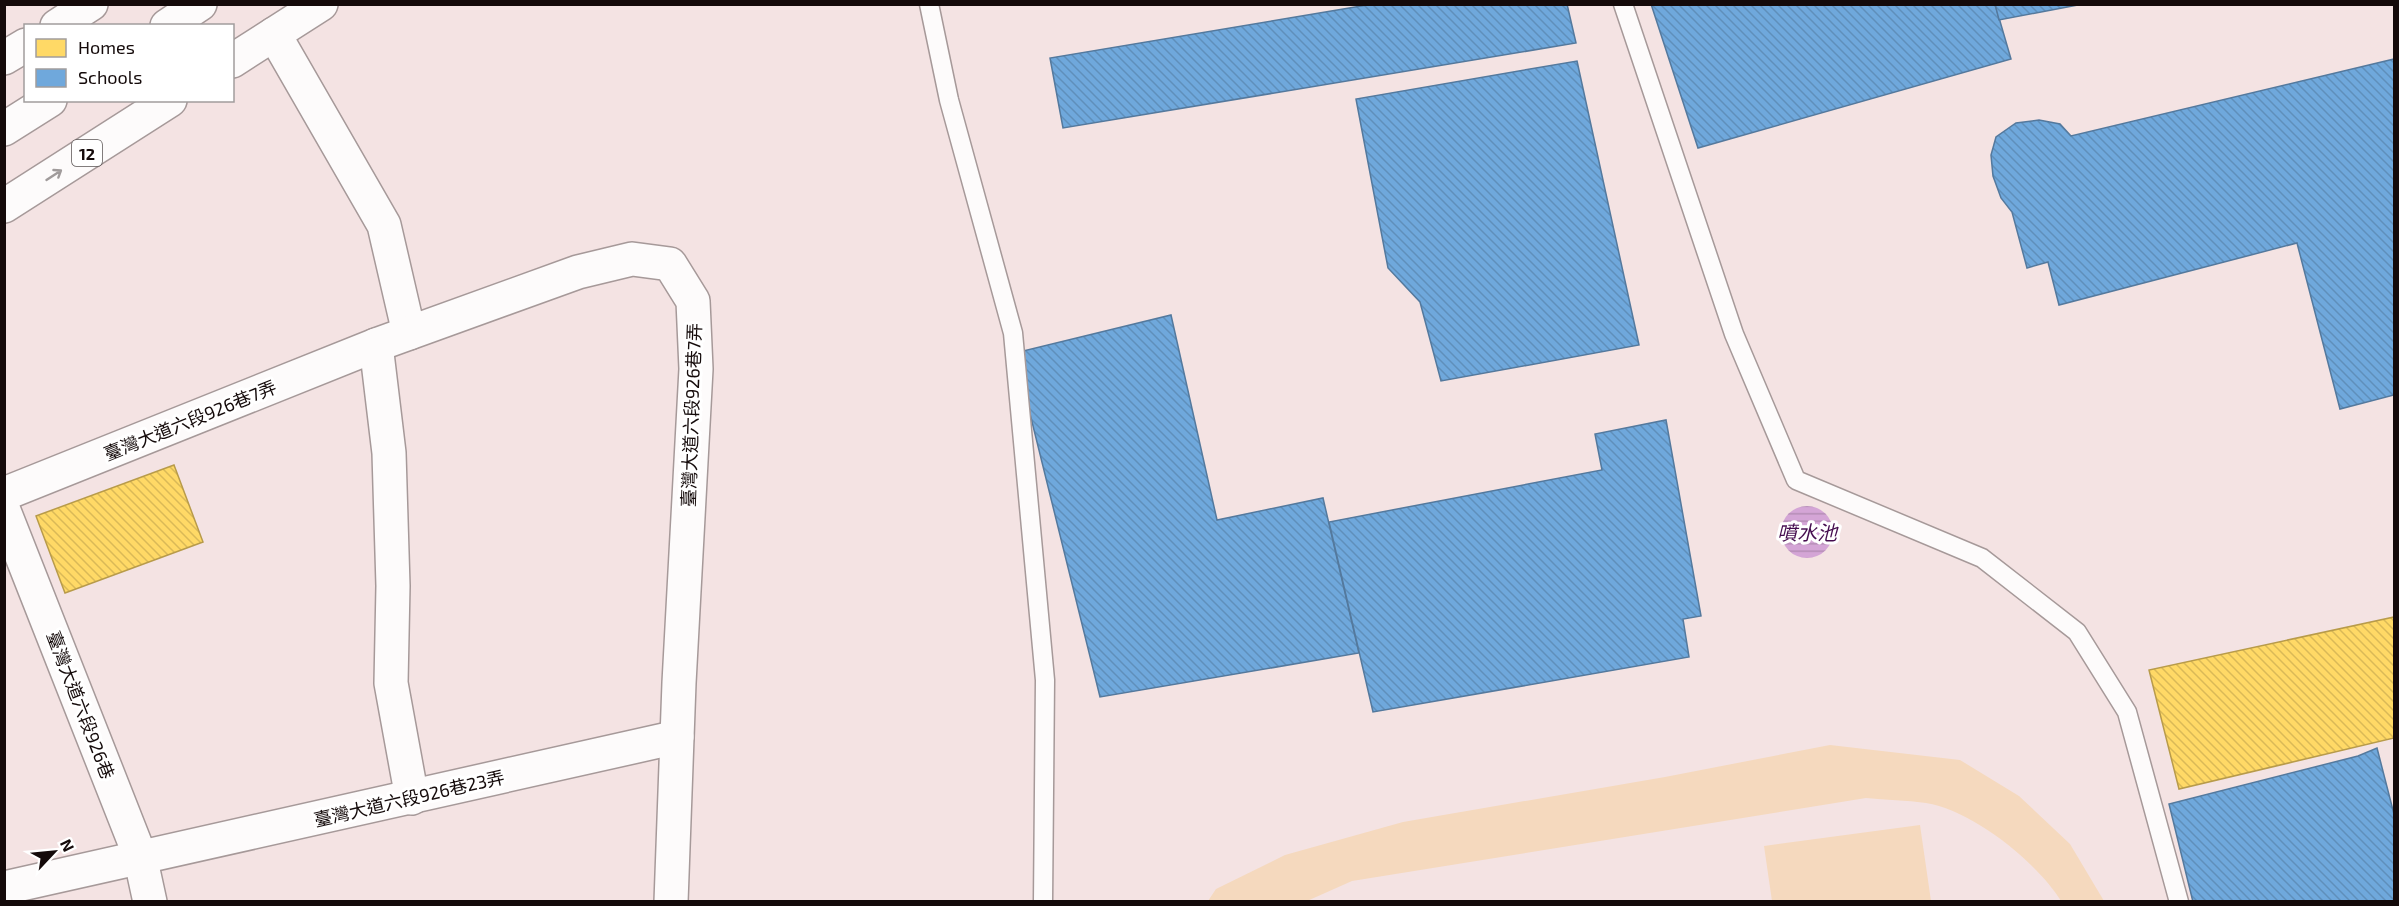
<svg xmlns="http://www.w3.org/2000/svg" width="2399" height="906" font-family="'Exo 2','Noto Sans TC',sans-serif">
<defs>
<pattern id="water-rules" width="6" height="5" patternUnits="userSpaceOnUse" patternTransform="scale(1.5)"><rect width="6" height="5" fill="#d4a5d6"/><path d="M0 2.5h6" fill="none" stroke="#b58db6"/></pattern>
<pattern id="homes-back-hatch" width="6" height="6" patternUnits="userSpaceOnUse" patternTransform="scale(1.5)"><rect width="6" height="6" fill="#ffd966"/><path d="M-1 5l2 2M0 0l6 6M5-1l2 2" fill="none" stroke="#dab957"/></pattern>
<pattern id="schools-back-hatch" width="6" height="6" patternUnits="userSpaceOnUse" patternTransform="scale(1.5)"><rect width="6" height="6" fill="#6fa8dc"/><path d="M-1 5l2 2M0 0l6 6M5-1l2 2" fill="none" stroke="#5f8fbb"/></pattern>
</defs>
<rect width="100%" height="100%" fill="#f4e3e3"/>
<g fill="#f5d9be">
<path d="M1830,745L1960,760L2019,796L2070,844L2104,901H2061C2037,862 1972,810 1926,803C1906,800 1886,800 1866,798L1352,881L1307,901H1208L1216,889L1285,855L1403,822L1665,777Z"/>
<path d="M1920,825L1931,901H1772L1764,846Z"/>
</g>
<circle fill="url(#water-rules)" cx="1807" cy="532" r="26"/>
<g fill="url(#homes-back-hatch)" stroke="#b89b4a" stroke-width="1.5">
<path d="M174,465L203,542L65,593L36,516Z"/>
<path d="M2394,617V738L2179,789L2149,670Z"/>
</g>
<g fill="url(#schools-back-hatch)" stroke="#54799d" stroke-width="1.5">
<path d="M1373,4H1567L1576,43L1063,128L1050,58Z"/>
<path d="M1651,4H1995L2011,59L1698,148Z"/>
<path d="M1995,4H2083L1999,20Z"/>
<path d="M2394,59V395L2340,409L2297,243L2059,305L2048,262L2027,268L2012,212L2001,198L1993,176L1991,155L1996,137L2016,123L2039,120L2060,124L2071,136Z"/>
<path d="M1577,61L1639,345L1441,381L1420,302L1388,268L1356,99Z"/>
<path d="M1171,315L1217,520L1323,498L1359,653L1100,697L1015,353Z"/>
<path d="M1666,420L1701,616L1683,619L1689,657L1373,712L1329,522L1602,470L1595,434Z"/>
<path d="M2377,748L2394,814V902H2193L2169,804L2358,756Z"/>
</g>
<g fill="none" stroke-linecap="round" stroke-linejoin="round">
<g stroke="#a69999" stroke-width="21">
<g id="service">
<path d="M929,4L949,100L1013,333L1045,680L1043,902"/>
<path d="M1623,4L1734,334L1796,480L1982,558L2077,632L2127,712L2179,902"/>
</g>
</g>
<g stroke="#a69999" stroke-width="36">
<g id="minor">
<path d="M274,34L384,225L409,333"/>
<path d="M376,345L389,453L393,586L391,683L412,798"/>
<path d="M4,494L376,345L578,272L632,259L670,264L693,301L696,369L679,683L671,902"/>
<path d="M4,511L140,856L150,902"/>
<path d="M4,888L677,737"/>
</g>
</g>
<g stroke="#a69999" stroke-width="36">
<g id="primary">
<path d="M57,26L91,4"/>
<path d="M167,26L200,4"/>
<path d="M4,58L26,45"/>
<path d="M232,61L321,4"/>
<path d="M4,129L50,100"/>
<path d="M4,206L170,100"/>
</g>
</g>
<use href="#service" stroke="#fdfbfb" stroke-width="18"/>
<use href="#minor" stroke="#fdfbfb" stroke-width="33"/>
<use href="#primary" stroke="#fdfbfb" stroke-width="33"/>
</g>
<defs><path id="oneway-shaft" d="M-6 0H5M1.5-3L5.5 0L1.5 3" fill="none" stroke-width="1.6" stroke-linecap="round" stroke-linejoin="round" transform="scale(1.5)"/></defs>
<use stroke="#a09b9b" href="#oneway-shaft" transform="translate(54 175) rotate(-33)"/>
<g text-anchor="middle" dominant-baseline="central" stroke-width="6" stroke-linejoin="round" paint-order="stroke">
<rect fill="#fff" stroke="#5a5454" stroke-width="1.5" x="72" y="140" width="30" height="26" rx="4.5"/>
<g font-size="16" font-weight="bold" fill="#140a0a">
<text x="87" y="153">12</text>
</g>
<g font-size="18" fill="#140a0a" stroke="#fff">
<text transform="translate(691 415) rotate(-88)">臺灣大道六段926巷7弄</text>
<text transform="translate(190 420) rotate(-22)">臺灣大道六段926巷7弄</text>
<text transform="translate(81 705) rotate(69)">臺灣大道六段926巷</text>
<text transform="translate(409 798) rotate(-13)">臺灣大道六段926巷23弄</text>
</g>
<g font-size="20" font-style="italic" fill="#450d4f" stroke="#fff">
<text x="1807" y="532">噴水池</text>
</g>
</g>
<rect width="2399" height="906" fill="none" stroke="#140a0a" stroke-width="12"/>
<rect x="24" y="24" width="210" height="78" fill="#ffffff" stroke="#a19d9d" stroke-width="1.5"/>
<rect x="36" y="39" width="30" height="18" fill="#ffd966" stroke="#a19d9d" stroke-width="1.5"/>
<text x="78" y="54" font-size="18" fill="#140a0a">Homes</text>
<rect x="36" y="69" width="30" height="18" fill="#6fa8dc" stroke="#a19d9d" stroke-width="1.5"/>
<text x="78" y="84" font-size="18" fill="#140a0a">Schools</text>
<g transform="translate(54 852) rotate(64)" stroke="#ffffff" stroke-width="4.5" paint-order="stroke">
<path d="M0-4.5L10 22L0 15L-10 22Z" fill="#140a0a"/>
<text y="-9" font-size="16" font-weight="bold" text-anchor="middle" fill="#140a0a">N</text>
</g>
</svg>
